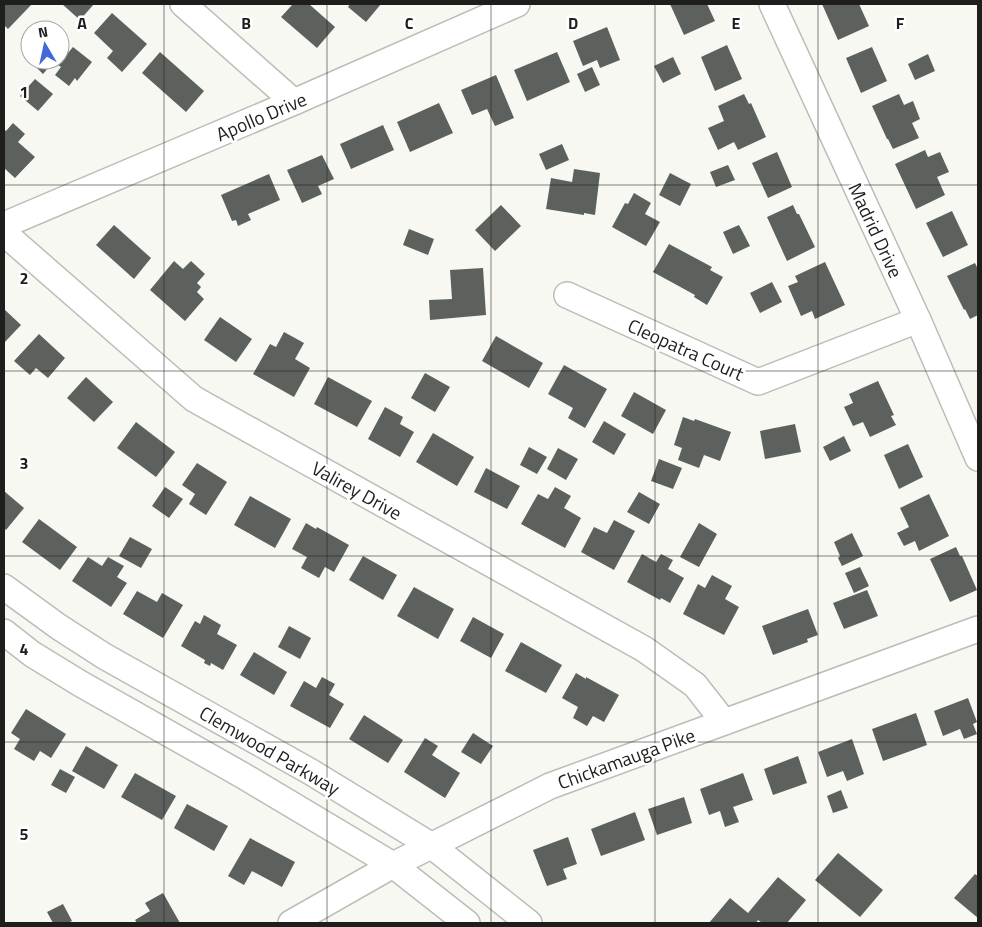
<svg xmlns="http://www.w3.org/2000/svg" width="982" height="927" font-family="'Titillium Web',sans-serif">
<rect width="100%" height="100%" fill="#f7f8f2"/>
<g fill="#5d615d">
<path d="M4,4H32L8,29L4,25Z"/>
<path d="M62,4H94L80,20Z"/>
<path d="M293,4H309L335,27L317,48L281,17Z"/>
<path d="M350,4H381L366,22L348,7Z"/>
<path d="M670,4H707L715,21L684,35Z"/>
<path d="M822,4H859L869,26L838,40Z"/>
<path d="M112,13L147,44L122,72L107,58L113,51L94,33Z"/>
<path d="M607,27L620,60L600,68L597,60L583,66L573,41Z"/>
<path d="M727,45L742,79L715,91L701,57Z"/>
<path d="M73,47L92,62L77,81L75,78L69,86L55,75L61,67L58,65Z"/>
<path d="M872,47L887,81L861,93L846,58Z"/>
<path d="M160,52L204,91L186,112L142,73Z"/>
<path d="M557,52L570,82L527,101L514,70Z"/>
<path d="M928,54L935,71L915,80L908,64Z"/>
<path d="M673,57L681,74L663,83L654,66Z"/>
<path d="M35,60H55L43,74L37,68L40,64Z"/>
<path d="M592,67L600,85L585,92L577,74Z"/>
<path d="M496,75L514,118L495,126L487,109L472,115L461,90Z"/>
<path d="M35,79L53,94L38,111L20,96Z"/>
<path d="M744,94L749,104L751,103L766,137L738,150L734,142L718,150L708,128L724,121L718,106Z"/>
<path d="M899,94L904,105L913,101L920,119L912,123L919,138L893,149L888,139H887L872,106Z"/>
<path d="M439,103L453,133L410,152L397,122Z"/>
<path d="M13,123L25,134L18,142L35,157L15,178L4,168V129L6,131Z"/>
<path d="M383,125L394,150L351,169L340,144Z"/>
<path d="M562,144L569,160L546,170L539,154Z"/>
<path d="M925,150L928,157L940,152L949,172L937,177L945,195L916,209L895,164Z"/>
<path d="M777,152L792,187L768,198L752,163Z"/>
<path d="M322,155L334,179L318,186L322,194L302,203L287,170Z"/>
<path d="M728,165L735,180L716,187L710,172Z"/>
<path d="M574,169L600,173L595,215L584,213V215L546,209L551,178L572,182Z"/>
<path d="M670,173L691,184L680,206L659,195Z"/>
<path d="M269,174L280,200L248,214L251,220L238,226L236,220L232,221L221,195Z"/>
<path d="M634,193L651,203L645,214L660,222L646,246L612,227L625,203L628,204Z"/>
<path d="M501,205L521,226L495,251L475,230Z"/>
<path d="M793,205L797,214H799L815,247L787,261L767,217Z"/>
<path d="M952,211L968,245L943,257L926,223Z"/>
<path d="M114,225L151,258L134,279L96,245Z"/>
<path d="M739,225L750,246L733,254L723,232Z"/>
<path d="M409,229L434,239L428,255L403,245Z"/>
<path d="M669,244L712,267L710,270L723,277L707,305L694,297L695,295L653,272Z"/>
<path d="M174,261L183,269L191,261L205,274L197,283L201,287L197,292L204,299L185,321L150,290Z"/>
<path d="M825,262L845,305L815,319L812,311L801,316L788,286L798,282L795,276Z"/>
<path d="M975,263L978,269V315L970,319L965,309L964,310L947,276Z"/>
<path d="M483,268L486,315L430,320L429,300L452,299L450,270Z"/>
<path d="M772,282L782,302L760,313L750,293Z"/>
<path d="M4,309L21,325L4,343Z"/>
<path d="M220,317L252,339L236,362L204,340Z"/>
<path d="M284,332L304,343L295,359L310,368L294,397L253,374L270,344L276,347Z"/>
<path d="M39,334L65,358L48,378L36,368L30,375L14,361Z"/>
<path d="M496,336L543,363L529,388L482,361Z"/>
<path d="M564,365L607,389L585,428L568,418L573,408L548,394Z"/>
<path d="M425,373L450,387L435,412L411,398Z"/>
<path d="M86,377L113,402L94,422L67,398Z"/>
<path d="M328,377L372,401L357,427L314,404Z"/>
<path d="M878,381L894,415L891,416L896,425L870,437L863,422L853,426L844,407L853,403L849,394Z"/>
<path d="M634,392L666,410L653,434L621,416Z"/>
<path d="M385,407L403,417L400,424L414,432L400,457L368,439Z"/>
<path d="M683,417L694,421L695,419L731,432L720,461L704,455L699,468L678,460L682,448L674,445Z"/>
<path d="M604,421L626,434L614,455L592,442Z"/>
<path d="M136,422L175,452L156,477L117,448Z"/>
<path d="M795,424L801,452L765,459L760,431Z"/>
<path d="M433,433L474,457L457,486L416,462Z"/>
<path d="M844,436L851,451L830,461L823,447Z"/>
<path d="M908,444L923,477L899,489L884,455Z"/>
<path d="M529,447L547,457L537,474L520,465Z"/>
<path d="M558,448L578,459L566,480L547,469Z"/>
<path d="M659,459L682,468L673,489L651,481Z"/>
<path d="M197,463L227,482L206,515L189,504L195,494L182,485Z"/>
<path d="M486,468L520,486L507,509L474,492Z"/>
<path d="M165,487L183,499L169,518L152,506Z"/>
<path d="M555,487L571,496L564,508L581,518L565,548L521,524L538,494L548,499Z"/>
<path d="M4,491L24,508L6,530L4,528Z"/>
<path d="M639,492L660,504L649,524L627,512Z"/>
<path d="M929,494L949,536L919,551L915,541L904,546L897,533L909,527L900,508Z"/>
<path d="M250,496L291,519L275,548L234,525Z"/>
<path d="M39,519L77,547L60,570L22,542Z"/>
<path d="M614,520L635,531L614,570L581,552L594,527L607,533Z"/>
<path d="M306,523L316,529L317,527L349,545L334,572L325,567L319,578L301,568L307,557L292,549Z"/>
<path d="M699,523L717,534L699,567L680,557Z"/>
<path d="M852,533L863,556L842,566L838,558L840,556L834,542Z"/>
<path d="M130,537L152,549L141,568L119,556Z"/>
<path d="M956,547L960,556H962L977,590L950,602L930,559Z"/>
<path d="M642,554L656,562L661,554L673,560L668,569L684,578L670,603L661,598L660,600L627,582Z"/>
<path d="M363,556L397,575L383,600L349,580Z"/>
<path d="M88,557L102,566L108,557L124,566L117,577L127,583L111,607L72,581Z"/>
<path d="M860,567L869,586L854,593L845,573Z"/>
<path d="M712,575L732,586L725,599L739,607L724,635L683,614L698,584L705,588Z"/>
<path d="M414,587L454,609L438,639L397,616Z"/>
<path d="M867,590L878,616L844,629L833,603Z"/>
<path d="M137,591L157,602L162,593L183,605L163,638L123,614Z"/>
<path d="M808,609L818,635L807,639L808,642L773,655L762,626Z"/>
<path d="M204,615L221,625L217,634L237,645L223,670L211,663L210,666L204,663L205,660L181,646L195,621L200,624Z"/>
<path d="M473,617L504,634L491,658L460,641Z"/>
<path d="M289,626L311,638L300,659L278,647Z"/>
<path d="M521,642L562,665L546,693L505,671Z"/>
<path d="M254,652L287,672L274,695L240,675Z"/>
<path d="M576,673L586,679V677L619,695L604,722L593,716L587,726L573,718L578,707L562,698Z"/>
<path d="M322,677L335,684L329,695L344,704L330,728L290,706L304,681L316,688Z"/>
<path d="M968,698L977,722L973,724L977,734L964,739L960,729L943,736L934,711Z"/>
<path d="M26,709L66,734L51,758L40,751L34,761L14,749L20,739L11,733Z"/>
<path d="M916,713L927,745L883,761L872,729Z"/>
<path d="M364,715L403,740L388,763L349,739Z"/>
<path d="M473,733L493,746L481,764L461,752Z"/>
<path d="M425,738L438,746L432,755L460,773L445,798L404,772Z"/>
<path d="M852,739L864,774L847,781L843,771L827,777L818,752Z"/>
<path d="M86,746L118,765L104,789L72,771Z"/>
<path d="M798,756L807,783L773,795L764,769Z"/>
<path d="M60,769L75,777L66,793L51,785Z"/>
<path d="M135,773L176,796L162,820L121,797Z"/>
<path d="M743,773L753,800L733,807L739,822L725,827L720,811L709,815L700,789Z"/>
<path d="M841,790L848,808L833,813L827,796Z"/>
<path d="M684,797L692,823L657,835L648,809Z"/>
<path d="M187,804L228,826L214,851L174,828Z"/>
<path d="M635,812L645,840L601,856L591,829Z"/>
<path d="M568,837L577,864L563,869L567,879L547,886L533,850Z"/>
<path d="M250,838L295,862L282,887L252,871L244,885L228,876Z"/>
<path d="M838,853L883,890L860,917L815,880Z"/>
<path d="M975,874L978,876V918L954,898Z"/>
<path d="M778,877L806,900L787,923H762L758,920L756,923H709L730,898L748,913Z"/>
<path d="M163,893L180,923H137L135,920L150,911L145,903Z"/>
<path d="M63,904L72,921L68,923H53L47,912Z"/>
</g>
<g fill="none" stroke-linecap="round" stroke-linejoin="round">
<g stroke="#bcbdb8" stroke-width="28">
<g id="minor">
<path d="M183,4L294,102"/>
<path d="M772,4L918,320L978,458"/>
<path d="M4,225L294,102L517,4"/>
<path d="M4,233L194,399L644,649L695,685L724,722"/>
<path d="M567,295L758,382L918,320"/>
<path d="M4,587L59,627L104,656L311,772L432,846L529,923"/>
<path d="M4,632L32,654L81,684L242,775L393,865L467,923"/>
<path d="M291,923L393,865L550,786L978,629"/>
</g>
</g>
<use href="#minor" stroke="#fff" stroke-width="25"/>
</g>
<path fill="none" stroke="#1e1e1c" stroke-width="1" stroke-opacity="0.55" d="M164,4V923M327,4V923M491,4V923M655,4V923M818,4V923M4,185H978M4,371H978M4,556H978M4,742H978"/>
<g text-anchor="middle" dominant-baseline="central" stroke-width="5" stroke-linejoin="round" paint-order="stroke">
<g font-size="19" fill="#1e1e1c" stroke="#fff">
<text transform="translate(261 116) rotate(-23)">Apollo Drive</text>
<text transform="translate(876 230) rotate(65)">Madrid Drive</text>
<text transform="translate(686 349) rotate(24)">Cleopatra Court</text>
<text transform="translate(357 490) rotate(29)">Valirey Drive</text>
<text transform="translate(270 750) rotate(30)">Clemwood Parkway</text>
<text transform="translate(626 758) rotate(-20)">Chickamauga Pike</text>
</g>
</g>
<g font-size="16" text-anchor="middle" font-weight="bold" fill="#1e1e1c" stroke="#fff" stroke-width="5" stroke-linejoin="round" paint-order="stroke">
<text x="82" y="29">A</text>
<text x="246" y="29">B</text>
<text x="409" y="29">C</text>
<text x="573" y="29">D</text>
<text x="736" y="29">E</text>
<text x="900" y="29">F</text>
<text x="24" y="98">1</text>
<text x="24" y="284">2</text>
<text x="24" y="469">3</text>
<text x="24" y="655">4</text>
<text x="24" y="840">5</text>
</g>
<rect width="982" height="927" fill="none" stroke="#1e1e1c" stroke-width="10"/>
<g transform="translate(45 45) rotate(351)"><circle r="24" fill="#ffffff" stroke="#a5a5a4"/>
<path d="M0-4L9 19L0 12L-9 19Z" fill="#4268da"/>
<text y="-8" font-size="14" font-weight="bold" text-anchor="middle" fill="#1e1e1c">N</text>
</g>
</svg>
